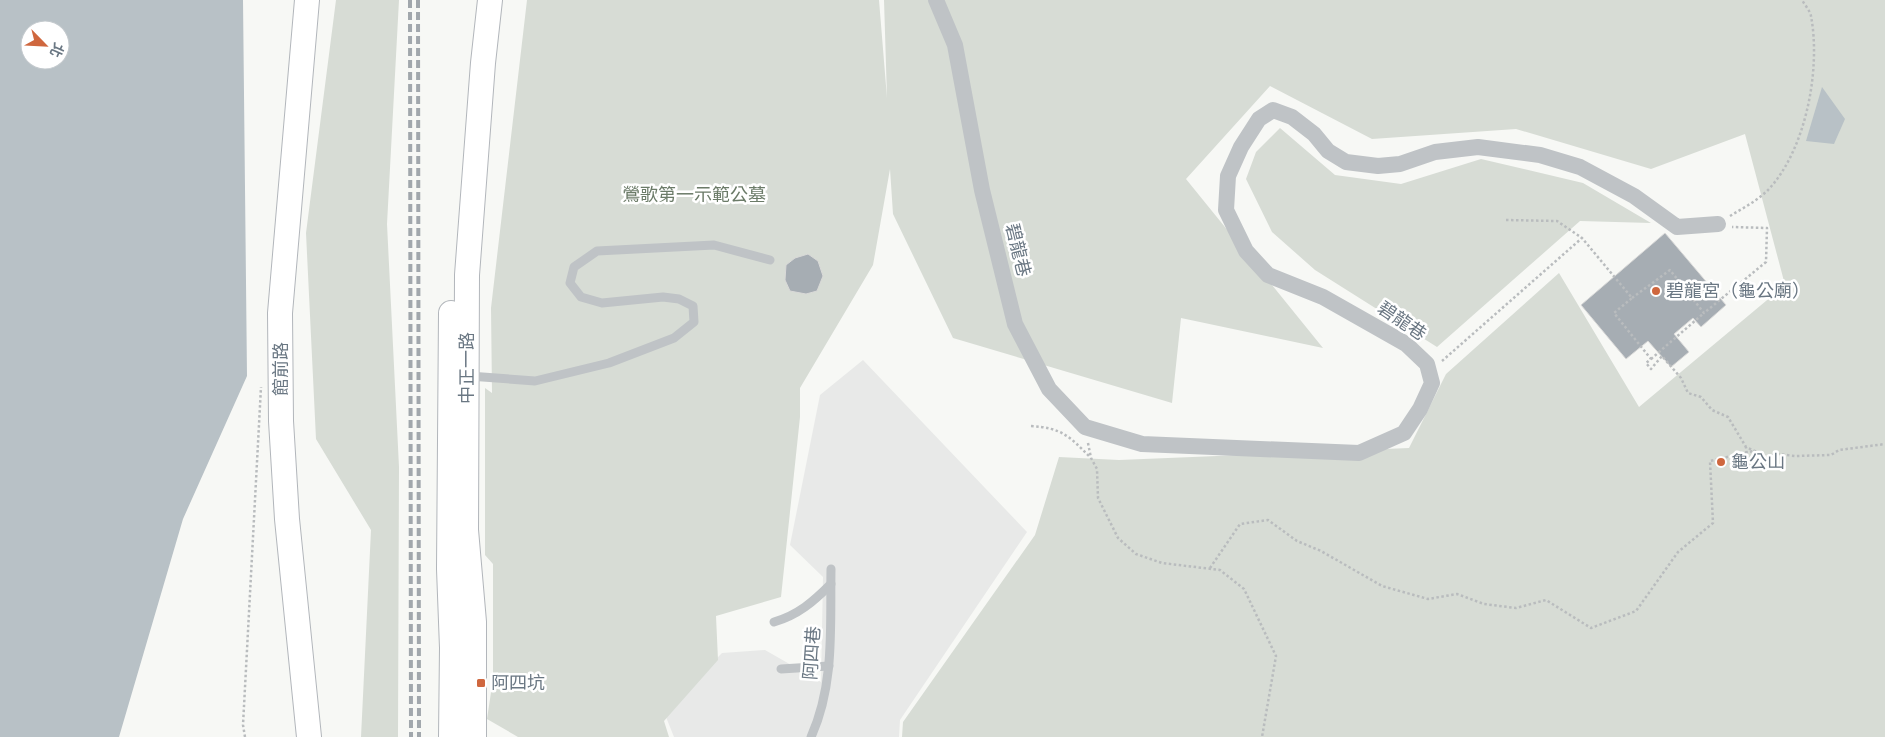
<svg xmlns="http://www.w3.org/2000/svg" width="1885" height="737" font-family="Karla,'Noto Sans TC',sans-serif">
<rect width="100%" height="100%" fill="#f7f8f5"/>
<path fill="#e8e9e8" d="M863,360L1027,532L900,720L899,737H674L664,712L722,653L765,650L821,682L823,577L790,545L820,395Z"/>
<g fill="#d7dcd5">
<path d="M336,0H399L387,224L399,467L398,737H361L371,530L316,439L306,233Z"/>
<path d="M527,0H879L887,98L884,0H1885V737H902L903,722L1035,535L1059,457L1119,460L1409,448L1446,374L1559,273L1639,407L1785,285L1745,134L1651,169L1516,129L1372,139L1270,86L1186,179L1323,348L1181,318L1172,403L953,338L893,214L890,169L873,265L800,388V417L781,597L716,616L718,660L664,721L669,737H518L487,719L493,679V564L485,555V388L492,393L491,308Z"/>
<path d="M1280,128L1335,175L1401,184L1481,159L1583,183L1651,223L1580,221L1437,347L1315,270L1272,232L1246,179L1256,152Z"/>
</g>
<g fill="#b8c1c6" fill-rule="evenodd">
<path d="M0,0H243L247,376L183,519L119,737H0ZM30,30H60V60H30Z"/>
<path d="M1822,87L1845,119L1834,144L1806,141Z"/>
</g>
<g fill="#a6adb3" stroke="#d9d9d8">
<path d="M1665,233L1726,305L1701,327L1693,318L1674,334L1689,352L1671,367L1648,341L1626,359L1581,305Z"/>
<path d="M808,254L818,261L823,276L817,291L806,294L790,291L785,280L786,265L795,258Z"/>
</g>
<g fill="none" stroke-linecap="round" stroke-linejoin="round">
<g stroke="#b2b6bb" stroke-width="26">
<g id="secondary">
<path d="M307,0L280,313L281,421L287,519L309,737"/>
<path d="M451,737L452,648L449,569L451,313"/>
<path d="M474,737V622L466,530L467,275L483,63L490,0"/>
</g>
</g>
<g stroke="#b9bcbe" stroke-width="2.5" stroke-dasharray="2.5 2.5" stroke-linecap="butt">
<path d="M1730,216C1743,208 1757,201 1768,190C1806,150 1821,69 1811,16C1810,11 1805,5 1802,0"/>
<path d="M1506,220L1557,221L1582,238"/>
<path d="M1632,298L1670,270L1704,313L1766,262L1767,228L1732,227"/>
<path d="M1651,359L1704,313"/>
<path d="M1442,361L1582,238L1632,298L1614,313L1651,359L1646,363L1651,369L1662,356L1681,378L1688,393L1701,397L1712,410L1728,417L1746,447L1766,456L1777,454L1795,456L1831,455L1839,450L1885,444"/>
<path d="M1031,426C1062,428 1069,436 1090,457"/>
<path d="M1088,443L1091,458L1097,469L1098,498L1118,538L1136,554L1162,563L1220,570L1244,589L1276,656L1262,737"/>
<path d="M1731,460L1747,457L1746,447"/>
<path d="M1210,568L1240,524L1268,520L1297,541L1321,551L1382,586L1428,599L1457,594L1484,604L1516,608L1546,600L1591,628L1636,611L1678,552L1713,523L1710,461L1753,451"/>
<path d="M245,737L243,725L261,387"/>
</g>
<g stroke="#bfc3c6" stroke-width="9">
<path d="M469,376L535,381L609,363L674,338L694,322L693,306L679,299L663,297L602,303L581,297L570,283L574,267L597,251L714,245L770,260"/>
<path d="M774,622C798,615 813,602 831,584"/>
<path d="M781,669L829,666"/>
<path d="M811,737C835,684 830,626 831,569"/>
</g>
<path stroke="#bfc3c6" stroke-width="16" d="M936,0L955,45L982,190L1015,324L1049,389L1085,427L1142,444L1359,453L1404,433L1420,409L1432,383L1427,364L1406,344L1323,297L1268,275L1246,251L1226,210L1228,176L1241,147L1259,119L1273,110L1292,117L1314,134L1328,151L1346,162L1378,166L1400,164L1435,152L1478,147L1540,155L1580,167L1634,196L1677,227L1718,224"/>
<use href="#secondary" stroke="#fff" stroke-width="24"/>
<g stroke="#a1a7ac" stroke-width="4" stroke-dasharray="8 4" stroke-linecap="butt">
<path d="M410,0L411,737"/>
<path d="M418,0L419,737"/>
</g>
</g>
<g fill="#cf673e" stroke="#fff" stroke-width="2">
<circle cx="1656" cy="291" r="5"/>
<circle cx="1721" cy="462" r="5"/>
<rect x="476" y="678" width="10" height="10" rx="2.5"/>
</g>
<g text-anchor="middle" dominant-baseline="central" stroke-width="5" stroke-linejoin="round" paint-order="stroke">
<g font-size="18" fill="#6b7b68" stroke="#fff">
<text x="694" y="195">鶯歌第一示範公墓</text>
</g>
<g font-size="18" fill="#6a7783" stroke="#fff">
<text transform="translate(1018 250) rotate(76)">碧龍巷</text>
<text transform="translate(1402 321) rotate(34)">碧龍巷</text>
<text transform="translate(467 368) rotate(-90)">中正一路</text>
<text transform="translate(281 369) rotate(-90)">館前路</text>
<text transform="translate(812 653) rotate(-86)">阿四巷</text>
</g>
<g font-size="18" fill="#6a7783" stroke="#fff" text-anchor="start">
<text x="1666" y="291">碧龍宮（龜公廟）</text>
<text x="1731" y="462">龜公山</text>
<text x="491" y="683">阿四坑</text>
</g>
</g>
<g transform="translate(45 45) rotate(114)"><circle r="24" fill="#ffffff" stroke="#c3c9cd"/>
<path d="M0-4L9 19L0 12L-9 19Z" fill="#cf673e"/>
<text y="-8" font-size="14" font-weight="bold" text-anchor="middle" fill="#6a7783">北</text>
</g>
</svg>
